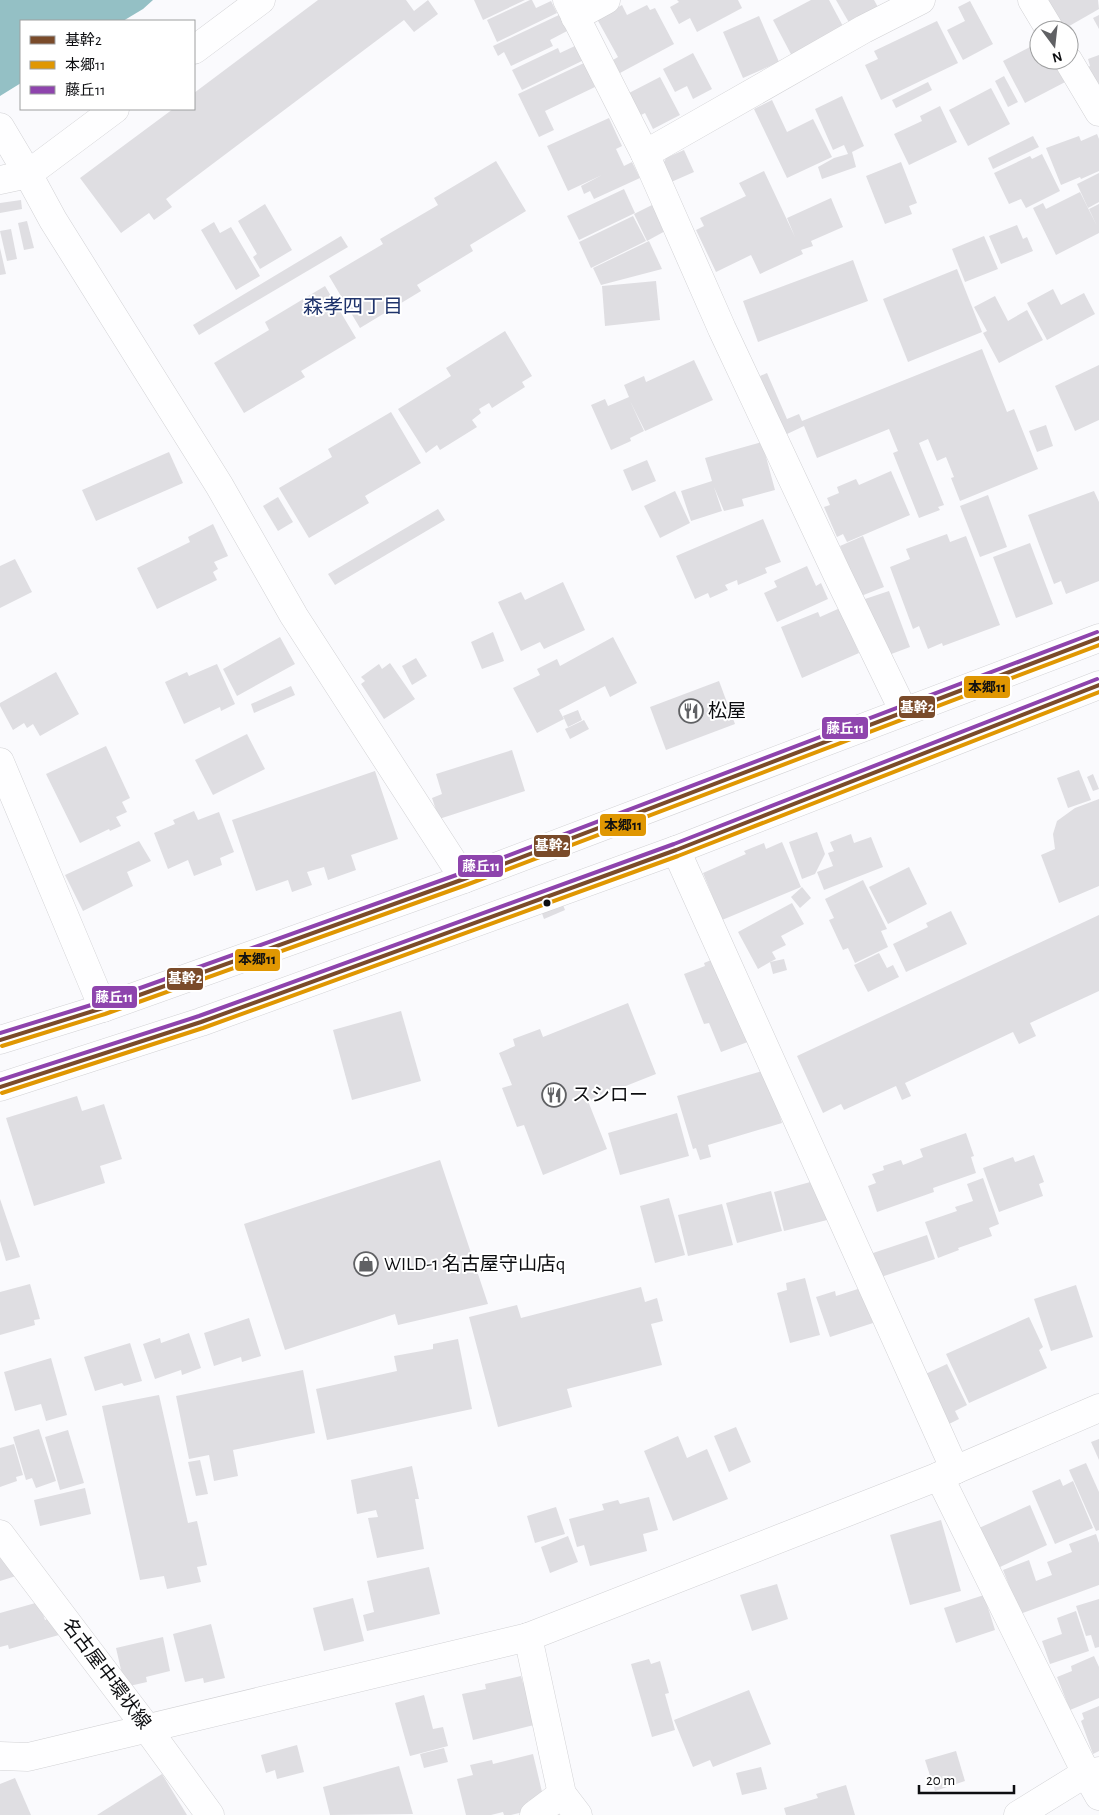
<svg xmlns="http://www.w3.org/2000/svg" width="1099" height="1815" font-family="'Alegreya Sans','Noto Sans JP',sans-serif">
<rect width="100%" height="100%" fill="#fafafd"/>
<path fill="#94c0c5" d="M0,0H153L143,9L123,21H21V83L0,96Z"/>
<g fill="#dfdee2">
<path d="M318,0H406L414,11L428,0L438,14L414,32L404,20L166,199L172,207L154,220L149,213L121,233L80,178L173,109H194V93Z"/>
<path d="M474,0H525L483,20Z"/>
<path d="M530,0H532L536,8L551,1L557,13L497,42L487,20Z"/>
<path d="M677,0H738L742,8L697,32L690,18L679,24L670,7L679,2Z"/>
<path d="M811,0H829L845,30L793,58L773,20Z"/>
<path d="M836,0H874L879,9L851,26Z"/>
<path d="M1047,0H1098L1099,9L1064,29Z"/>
<path d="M970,1L993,44L963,60L947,30L965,21L958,7Z"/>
<path d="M622,5L627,15L647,5L650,10L655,8L674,44L620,73L613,60L618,57L597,19Z"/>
<path d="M561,14L569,30L550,40L553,46L511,66L504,52L498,56L493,46Z"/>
<path d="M1099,15V29L1093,18Z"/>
<path d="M759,16L779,62L743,78L723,32Z"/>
<path d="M937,21L958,63L881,100L865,65L878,59L874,51Z"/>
<path d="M577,45L584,60L522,90L512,70L558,48L560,53Z"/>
<path d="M1030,47L1034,53L1039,50V60H1059L1069,80L1025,103L1003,61Z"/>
<path d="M693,53L712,89L693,99L687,86L675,92L663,69Z"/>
<path d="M1099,55V89L1097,90L1088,67L1090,66L1088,59Z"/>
<path d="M584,63L595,87L545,111L554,130L539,137L518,94Z"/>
<path d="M1004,76L1018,102L1008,107L995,81Z"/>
<path d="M660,77L680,115L653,129L645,113L641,115L629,93Z"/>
<path d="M928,82L932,90L896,108L892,100Z"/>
<path d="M991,88L1010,124L968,146L949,110Z"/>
<path d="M842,96L864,146L852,152L856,167L822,179L818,167L834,158L848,154L844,145L833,150L815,109Z"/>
<path d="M772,100L787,132L813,119L832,157L787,178L754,109Z"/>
<path d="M940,106L957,142L909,165L894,134L922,121L920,116Z"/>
<path d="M609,118L622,146L616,149L624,166L632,162L640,178L594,199L590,191L584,194L581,186L602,175L568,191L547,146Z"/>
<path d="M1097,134L1099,139V171L1081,179L1080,177L1061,185L1046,148L1079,136L1081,141Z"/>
<path d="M1033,136L1039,147L993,169L988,158Z"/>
<path d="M684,150L694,172L669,183L662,166L666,158Z"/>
<path d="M1042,154L1060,191L1026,208L1021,199L1009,204L994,173L1030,156L1032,159Z"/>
<path d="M496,161L526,211L470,245L473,251L417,285L421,291L360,328L329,276L383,244L380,239L438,205L434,198Z"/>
<path d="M901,162L917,203L909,206L912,214L885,224L866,176Z"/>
<path d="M764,171L795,237L787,218L831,198L843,227L811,241L813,246L801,250L803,254L760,274L751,255L716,272L696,230L704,226L700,218L746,196L739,183Z"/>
<path d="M1099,173V202L1088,208L1077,184Z"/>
<path d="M624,189L635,213L579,240L567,216Z"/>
<path d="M1080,192L1097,226L1089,209L1099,204V233L1056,255L1033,208L1043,203L1046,209Z"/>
<path d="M21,200L22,209L0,213V203Z"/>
<path d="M265,204L292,250L260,269L253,257L257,254L238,221Z"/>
<path d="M654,204L667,230L647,241L634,214Z"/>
<path d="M633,216L646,241L591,268L579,242Z"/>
<path d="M27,221L34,248L24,250L18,223Z"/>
<path d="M214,222L220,233L231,227L260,276L236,290L201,230Z"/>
<path d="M1017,225L1023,239L1027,237L1033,251L1001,264L989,236Z"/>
<path d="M11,229L17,259L7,261L0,231Z"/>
<path d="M341,236L348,247L199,335L193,325Z"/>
<path d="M984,236L998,269L965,282L952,249Z"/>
<path d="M649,241L662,269L601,285L593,268Z"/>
<path d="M0,248L6,274L0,275Z"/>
<path d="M853,260L868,301L758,342L743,301Z"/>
<path d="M957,269L982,332L908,362L883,299Z"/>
<path d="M656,281L660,320L605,326L602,286Z"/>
<path d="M325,286L356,338L301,371L305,377L244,413L214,363L269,330L265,322Z"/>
<path d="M1053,289L1061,305L1084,293L1095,314L1047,340L1027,303Z"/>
<path d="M995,296L1008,321L1027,310L1043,340L999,363L983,333L987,331L974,307Z"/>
<path d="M505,331L532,376L522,382L525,387L492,408L489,403L479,409L481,413L472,420L477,427L440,450L437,445L426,453L398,409L451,376L446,368Z"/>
<path d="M982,349L1007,412L1014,409L1038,469L960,501L951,478L954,477L946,457L937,461L928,439L919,443L944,505L938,507L940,510L919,518L893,453L898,451L889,429L817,458L804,426L785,435L760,376L767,373L787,419L799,414L802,421Z"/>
<path d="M694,360L713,400L645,431L630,401L644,431L630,438L631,441L611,450L591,405L605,399L608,406L629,397L624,385L644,376L646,382Z"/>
<path d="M1099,365V420L1075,431L1055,386Z"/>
<path d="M391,412L421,463L365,496L369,503L309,538L279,488L332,457L328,449Z"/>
<path d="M1046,425L1053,446L1037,452L1029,431Z"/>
<path d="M762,442L775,490L742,499L744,506L724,511L714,487L722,511L691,521L681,491L712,481L705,458Z"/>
<path d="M169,452L183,483L96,521L82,490Z"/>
<path d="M647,460L656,481L632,491L623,470Z"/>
<path d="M891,471L910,515L847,542L843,534L837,537L824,507L830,505L827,498L839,493L837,487L856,479L859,485Z"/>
<path d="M675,491L690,523L660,538L644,506Z"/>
<path d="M1094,491L1099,502V581L1066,594L1061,581L1054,584L1028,515Z"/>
<path d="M988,495L1007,547L980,557L960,506Z"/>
<path d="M278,497L293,522L278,531L263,506Z"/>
<path d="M438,509L445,520L335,585L328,574Z"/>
<path d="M763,519L781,562L765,568L767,573L738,585L737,580L725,585L728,590L710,598L708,593L695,599L676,556Z"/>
<path d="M213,524L228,556L214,562L218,569L213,572L217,580L157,609L137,568L190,542L188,537Z"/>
<path d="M947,534L950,542L966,536L1000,625L943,646L942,643L928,649L919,626L913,629L890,567L910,559L906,549Z"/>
<path d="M863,536L884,587L861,596L840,546Z"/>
<path d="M1030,543L1053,604L1016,618L993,557Z"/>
<path d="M15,559L32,592L0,608V566Z"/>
<path d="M807,566L816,586L821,583L828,599L777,622L764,593L777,587L774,581Z"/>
<path d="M563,582L585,630L544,649L540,642L521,651L498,602L521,592L525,600Z"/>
<path d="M889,591L910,647L886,656L859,601Z"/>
<path d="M840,608L859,653L802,678L781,627L818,612L820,617Z"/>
<path d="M493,632L504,661L482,669L471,642Z"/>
<path d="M280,637L295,664L237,696L223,669Z"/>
<path d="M613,637L637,683L610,697L605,686L559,710L564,719L537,733L513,688L540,675L537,669L557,659L560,666Z"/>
<path d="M416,658L427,676L412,685L402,666Z"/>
<path d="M390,663L415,699L384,719L361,684L365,681L361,677L379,664L382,669Z"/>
<path d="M217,664L235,704L221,711L220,707L184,724L165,682L187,672L189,676Z"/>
<path d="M56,672L79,714L40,736L33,724L27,728L24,723L13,730L0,706V703Z"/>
<path d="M719,681L735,724L666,750L650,707Z"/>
<path d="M291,686L295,695L254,713L251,704Z"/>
<path d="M578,710L582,720L568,727L563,716Z"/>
<path d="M584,720L589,729L570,739L565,729Z"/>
<path d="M247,734L265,769L213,795L195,760Z"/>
<path d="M106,746L130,798L122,802L127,812L116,817L121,826L110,831L109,829L80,843L46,774Z"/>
<path d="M512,750L525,791L439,819L432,798L442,794L436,774Z"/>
<path d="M1079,770L1091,800L1068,808L1057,778Z"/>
<path d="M375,771L398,839L351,855L356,870L328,880L324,867L307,872L312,885L292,892L288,880L256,891L232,820Z"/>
<path d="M1093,774L1099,789L1093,791L1087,777Z"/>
<path d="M1099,799V886L1059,903L1041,855L1055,849L1053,834L1057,821L1075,808Z"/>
<path d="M194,811L198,820L219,812L234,852L220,858L222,865L194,876L188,860L168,869L154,833L175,824L173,820Z"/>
<path d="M817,832L825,854L815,874L802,879L789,842Z"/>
<path d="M851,834L854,843L871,837L883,867L824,890L817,872L833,866L828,853L834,851L830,842Z"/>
<path d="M139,841L151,861L127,872L133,886L83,911L65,875Z"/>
<path d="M782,842L801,887L722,920L703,873L746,854L744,851L764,843L766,849Z"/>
<path d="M909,867L927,904L888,924L869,887Z"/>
<path d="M863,880L887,929L881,931L888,947L855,963L848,948L843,950L829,920L834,918L825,899Z"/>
<path d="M802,887L811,898L800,908L791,897Z"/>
<path d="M561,900L565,910L544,919L540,908Z"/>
<path d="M792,903L804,924L781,936L786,945L772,952L776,959L770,962L784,959L787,970L773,974L770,962L758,969L738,932Z"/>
<path d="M951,911L967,944L906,972L893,944L928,927L926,923Z"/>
<path d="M1099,915V991L1030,1023L1036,1036L1019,1044L1013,1032L905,1083L911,1096L902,1100L896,1086L844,1110L841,1104L823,1113L797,1056Z"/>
<path d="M879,953L887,968L893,965L899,977L868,992L854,965Z"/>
<path d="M716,958L753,1040L721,1052L709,1023L704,1024L684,974L705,966L704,963Z"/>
<path d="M628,1003L656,1074L588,1101L607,1149L543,1175L524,1125L517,1127L502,1088L512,1085L499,1053L515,1046L513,1039L540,1029L543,1037Z"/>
<path d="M401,1011L421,1081L352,1100L333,1030Z"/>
<path d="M766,1070L782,1123L708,1145L711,1157L700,1160L696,1148L693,1149L677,1096Z"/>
<path d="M77,1096L82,1111L104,1104L122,1159L100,1166L105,1183L34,1206L6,1118Z"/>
<path d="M677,1113L689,1156L620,1175L608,1133Z"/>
<path d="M966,1133L974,1156L971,1157L976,1173L933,1188L934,1192L877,1212L868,1186L876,1183L872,1174L884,1170L883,1166L901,1160L903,1165L923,1157L920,1149Z"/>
<path d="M1034,1155L1044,1182L1039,1184L1043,1196L999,1212L983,1168L1013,1157L1015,1162Z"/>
<path d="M440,1160L488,1304L398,1325L395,1314L285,1350L244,1224Z"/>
<path d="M983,1178L999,1224L989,1228L992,1236L958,1248L959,1250L938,1258L925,1222L957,1211L955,1207L973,1201L967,1184Z"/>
<path d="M814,1181L831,1219L784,1231L774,1192Z"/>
<path d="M771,1191L782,1231L737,1243L726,1203Z"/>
<path d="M669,1198L685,1255L655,1263L640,1206Z"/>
<path d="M0,1199L20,1257L6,1261L0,1241Z"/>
<path d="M722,1204L733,1245L688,1256L678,1215Z"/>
<path d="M927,1235L935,1259L881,1277L873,1253Z"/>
<path d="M805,1278L820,1335L790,1343L777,1293L787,1290L786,1283Z"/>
<path d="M30,1284L40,1319L34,1320L35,1325L0,1335V1292Z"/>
<path d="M1076,1285L1093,1337L1051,1351L1034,1299Z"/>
<path d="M641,1287L645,1302L657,1298L663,1321L651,1324L662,1365L567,1389L572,1407L498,1427L469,1317L517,1305L521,1318Z"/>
<path d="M861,1288L873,1323L830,1337L816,1297L835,1291L836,1296Z"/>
<path d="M1029,1317L1043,1347L1039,1350L1047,1368L969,1403L946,1354Z"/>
<path d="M249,1318L261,1356L242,1362L241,1357L214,1366L204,1333Z"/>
<path d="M189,1333L201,1368L182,1375L181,1370L155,1379L143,1344L160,1338L161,1343Z"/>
<path d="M458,1339L472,1409L327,1440L316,1389L397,1371L394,1356L433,1349V1344Z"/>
<path d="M130,1343L142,1381L124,1386L122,1383L95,1391L84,1357Z"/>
<path d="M51,1358L67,1415L46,1421L41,1404L15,1411L4,1372Z"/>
<path d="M947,1364L967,1405L955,1411L959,1419L943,1427L919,1377Z"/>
<path d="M303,1370L315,1433L233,1450L238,1476L214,1481L209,1455L189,1459L176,1396Z"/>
<path d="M159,1395L188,1523L197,1521L207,1565L197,1567L201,1582L167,1589L164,1576L140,1580L102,1406Z"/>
<path d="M736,1427L751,1462L729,1472L714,1436Z"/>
<path d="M39,1429L56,1481L36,1488L32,1478L26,1480L13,1437Z"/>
<path d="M68,1430L84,1483L60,1490L45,1437Z"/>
<path d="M678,1436L687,1458L707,1449L728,1499L673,1521L644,1451Z"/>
<path d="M1099,1439V1460L1091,1442Z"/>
<path d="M14,1444L23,1475L16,1477L17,1481L0,1487V1448Z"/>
<path d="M200,1460L208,1494L196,1496L188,1462Z"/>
<path d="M1086,1463L1099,1492V1530L1096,1531L1069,1470Z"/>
<path d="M412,1466L419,1499H415L424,1549L377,1558L368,1518L378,1517L376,1510L357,1514L351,1480Z"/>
<path d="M1060,1479L1063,1486L1073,1481L1093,1528L1055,1544L1032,1491Z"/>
<path d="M85,1488L91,1514L40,1526L34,1500Z"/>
<path d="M649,1497L658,1530L643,1534L647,1551L590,1566L584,1545L577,1547L569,1519L604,1510L602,1504L618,1500L620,1504Z"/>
<path d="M1030,1505L1047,1545L998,1568L979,1528Z"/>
<path d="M556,1507L565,1534L535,1543L527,1516Z"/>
<path d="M941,1520L961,1591L910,1605L890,1535Z"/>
<path d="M1096,1534L1099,1543V1585L1020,1614L1003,1570L1029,1560L1036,1581L1052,1575L1047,1562L1072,1552L1069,1544Z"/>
<path d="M568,1536L578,1562L550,1573L541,1547Z"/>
<path d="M0,1553L16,1576L0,1581Z"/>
<path d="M429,1567L440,1614L367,1631L363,1615L374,1612L367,1581Z"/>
<path d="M777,1584L788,1619L752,1631L740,1595Z"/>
<path d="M984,1595L995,1630L956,1643L944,1608Z"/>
<path d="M353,1598L364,1641L324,1651L313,1608Z"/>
<path d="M1099,1599V1647L1095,1648L1091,1635L1086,1636L1076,1606Z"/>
<path d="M39,1602L45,1620L50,1618L56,1623L59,1635L9,1649L8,1645L0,1647V1613Z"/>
<path d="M1076,1611L1089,1651L1050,1664L1042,1641L1062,1634L1057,1618Z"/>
<path d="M211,1624L225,1678L204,1683L203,1678L185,1682L173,1634Z"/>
<path d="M163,1637L170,1671L146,1677L147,1682L125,1687L116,1648Z"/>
<path d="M1094,1656L1099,1667V1698L1070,1710L1057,1677L1072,1671L1071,1666Z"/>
<path d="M649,1659L651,1664L660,1661L669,1693L665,1694L675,1730L652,1737L631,1664Z"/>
<path d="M521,1676L523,1683L528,1682L538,1724L473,1740L462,1694L486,1689L485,1684Z"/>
<path d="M749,1690L771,1744L713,1767L710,1760L693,1767L674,1720Z"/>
<path d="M424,1695L433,1729L443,1727L448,1746L410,1756L395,1703Z"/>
<path d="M1099,1706V1751L1093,1754L1081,1721L1084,1719L1082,1713Z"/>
<path d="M297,1745L304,1772L277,1779L275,1770L266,1773L261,1755Z"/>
<path d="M444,1748L448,1762L424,1768L420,1754Z"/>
<path d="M956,1751L965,1781L935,1791L925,1760Z"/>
<path d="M533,1754L543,1796L528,1801L531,1810L511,1815H504L503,1812L491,1815H466L457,1779L473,1775L470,1765L492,1760L493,1764Z"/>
<path d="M399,1766L413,1814L330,1815L323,1787Z"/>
<path d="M761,1767L767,1789L742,1795L736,1773Z"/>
<path d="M162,1774L187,1815H97Z"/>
<path d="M15,1778L31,1815H0V1784Z"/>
<path d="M846,1785L855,1815H786L784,1808L818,1798L816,1794Z"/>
</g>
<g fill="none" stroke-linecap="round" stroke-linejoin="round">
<g stroke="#d2d2d5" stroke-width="29">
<g id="street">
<path d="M567,0L645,154L722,329L837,574L904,712"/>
<path d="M1032,0L1050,30"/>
<path d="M575,17L606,0"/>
<path d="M194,50L261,0"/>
<path d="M1068,60L1099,112"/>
<path d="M0,127L28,174L53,220L219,485L294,616L464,879"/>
<path d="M645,154L864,29L921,0"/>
<path d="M0,180L28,174L115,109"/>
<path d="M0,762L103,1008"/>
<path d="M676,850L955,1470"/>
<path d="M939,1476L1086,1773L1099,1796"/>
<path d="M528,1637L562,1794L578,1815"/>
<path d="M0,1756L28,1757L528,1637L955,1470L1099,1408"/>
<path d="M534,1815L562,1794"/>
<path d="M1018,1815L1086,1773L1099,1771"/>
</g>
</g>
<g stroke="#d2d2d5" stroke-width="29">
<path id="primary" d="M0,1534L146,1727L210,1815"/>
</g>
<g stroke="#d2d2d5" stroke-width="29">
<g id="highway">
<path d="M0,1040L103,1008L464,879L1099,638"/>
<path d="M0,1087L201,1022L676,850L1099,685"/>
</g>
</g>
<use href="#street" stroke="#fefeff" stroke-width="28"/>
<use href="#primary" stroke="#fefeff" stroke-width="28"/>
<use href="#highway" stroke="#fefeff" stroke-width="28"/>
<g stroke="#fff" stroke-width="8">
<g id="bus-1">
<path d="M0,1040L103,1008L464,879L1099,638"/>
<path d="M0,1087L201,1022L676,850L1099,685"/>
</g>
</g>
<g stroke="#fff" stroke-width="8">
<g id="bus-2">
<path d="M2,1046L105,1014L466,885L1099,645"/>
<path d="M2,1093L203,1028L678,856L1099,692"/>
</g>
</g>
<g stroke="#fff" stroke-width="8">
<g id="bus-3">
<path d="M0,1033L101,1002L462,873L1097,632"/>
<path d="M0,1080L199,1016L674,844L1097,679"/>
</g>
</g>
<use href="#bus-1" stroke="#7a4b2a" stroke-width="4"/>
<use href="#bus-2" stroke="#e09702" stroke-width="4"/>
<use href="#bus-3" stroke="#8e44ad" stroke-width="4"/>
</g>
<defs>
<g id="restaurant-ring" transform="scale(1.25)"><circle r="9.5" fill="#fff" stroke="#606164" stroke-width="1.5"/><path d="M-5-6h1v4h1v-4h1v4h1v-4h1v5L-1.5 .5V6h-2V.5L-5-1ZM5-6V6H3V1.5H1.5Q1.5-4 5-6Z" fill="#606164"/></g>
<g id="shop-ring" transform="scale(1.25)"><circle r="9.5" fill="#fff" stroke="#606164" stroke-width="1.5"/><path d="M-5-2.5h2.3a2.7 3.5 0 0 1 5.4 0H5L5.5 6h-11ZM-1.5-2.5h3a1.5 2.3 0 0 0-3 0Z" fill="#606164"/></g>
</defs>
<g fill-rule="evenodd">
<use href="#restaurant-ring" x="691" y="711"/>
<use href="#restaurant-ring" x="554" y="1095"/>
<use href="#shop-ring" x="366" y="1264"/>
</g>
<circle fill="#0d0e11" stroke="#fff" stroke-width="2" cx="547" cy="903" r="4.5"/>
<g text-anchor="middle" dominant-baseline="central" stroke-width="4" stroke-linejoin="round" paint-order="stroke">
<g font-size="19" fill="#0d0e11" stroke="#fff" text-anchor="start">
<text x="708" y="711">松屋</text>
<text x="572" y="1095">スシロー</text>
<text x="384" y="1264">WILD-1 名古屋守山店q</text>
</g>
<g font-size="19" fill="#0d0e11" stroke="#fff">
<text transform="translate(106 1674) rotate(53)">名古屋中環状線</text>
</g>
<g font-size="20" fill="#1f336b" stroke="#fff">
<text x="353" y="307">森孝四丁目</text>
</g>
</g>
<g stroke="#fff" stroke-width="2">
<rect x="963" y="675" width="48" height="24" rx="5" fill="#e09702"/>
<rect x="898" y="695" width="38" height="24" rx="5" fill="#7a4b2a"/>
<rect x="821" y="716" width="48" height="24" rx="5" fill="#8e44ad"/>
<rect x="599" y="813" width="48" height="24" rx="5" fill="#e09702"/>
<rect x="533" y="834" width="38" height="24" rx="5" fill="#7a4b2a"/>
<rect x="457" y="854" width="47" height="24" rx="5" fill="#8e44ad"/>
<rect x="234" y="948" width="47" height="24" rx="5" fill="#e09702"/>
<rect x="166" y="967" width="38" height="24" rx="5" fill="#7a4b2a"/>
<rect x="91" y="985" width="47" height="24" rx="5" fill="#8e44ad"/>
</g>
<g font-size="14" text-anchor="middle" font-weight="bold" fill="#fff">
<text x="917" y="712">基幹2</text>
<text x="845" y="733">藤丘11</text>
<text x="552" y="850">基幹2</text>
<text x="481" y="871">藤丘11</text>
<text x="185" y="983">基幹2</text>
<text x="114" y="1002">藤丘11</text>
</g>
<g font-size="14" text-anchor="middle" font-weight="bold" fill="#111">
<text x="987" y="692">本郷11</text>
<text x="623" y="830">本郷11</text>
<text x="257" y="964">本郷11</text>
</g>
<rect x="20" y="20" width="175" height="90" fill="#ffffff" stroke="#9e9fa0"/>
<rect x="30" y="36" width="25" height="8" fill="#7a4b2a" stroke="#9e9fa0"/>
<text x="65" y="45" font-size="15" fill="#0d0e11">基幹2</text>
<rect x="30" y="61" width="25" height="8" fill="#e09702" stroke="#9e9fa0"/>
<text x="65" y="70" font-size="15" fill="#0d0e11">本郷11</text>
<rect x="30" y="86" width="25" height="8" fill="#8e44ad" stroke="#9e9fa0"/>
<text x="65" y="95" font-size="15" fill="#0d0e11">藤丘11</text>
<g transform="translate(1054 45) rotate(165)"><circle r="24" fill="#ffffff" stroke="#9e9fa0"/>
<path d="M0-4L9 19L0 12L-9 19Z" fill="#606164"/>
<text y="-8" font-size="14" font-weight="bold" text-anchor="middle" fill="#0d0e11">N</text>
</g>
<path d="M919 1785v8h95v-8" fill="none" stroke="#0d0e11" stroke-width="2.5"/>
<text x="926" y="1785" font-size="15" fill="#0d0e11" stroke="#ffffff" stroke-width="4" paint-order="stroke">20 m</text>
</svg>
